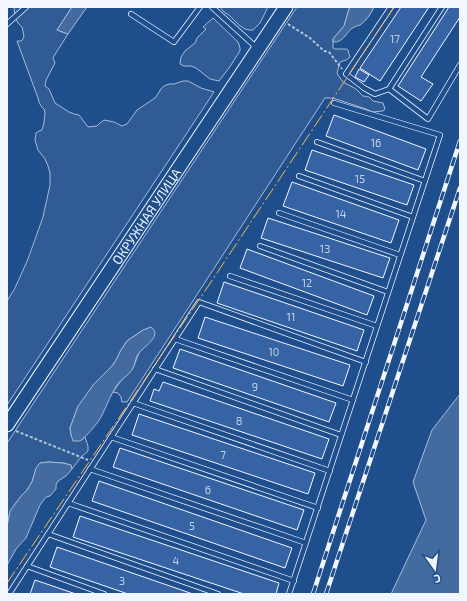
<svg xmlns="http://www.w3.org/2000/svg" width="467" height="601" font-family="'Exo 2',sans-serif">
<rect width="100%" height="100%" fill="#1f4e8c"/>
<g fill="#305b95" stroke="#a8bbd7">
<path d="M14,7H72L57,30L68,34L54,56L53,58L55,63L46,80L45,86L49,89L55,103L69,112L74,114L79,115L88,127L97,126L100,123L104,120L114,122L122,126L127,124L137,110L152,100L156,97L161,89L164,86L169,84H174L183,81H188L201,88L214,92L7,405V301L15,288L28,259L43,217L50,185V173L48,166L45,159L38,150L35,140L36,133L39,131L42,130L44,123L45,113L44,109L41,106L39,102L38,98L17,41H21L23,39L24,36L22,27L18,23L15,17Z"/>
<path d="M220,7H268L260,23L253,30H249L245,29L239,25L229,15L224,12Z"/>
<path d="M297,7H350L349,9L344,26L333,39V48L335,49H346L348,50L349,54L350,57L346,60L340,62L337,73L338,75L343,82L356,89L363,96L369,97L373,101L383,103L385,109L383,111L372,112L366,109L339,100L332,98H325L127,402H122L121,397L118,393L113,392L120,382L133,368L139,353L145,346L143,330L127,341L121,350L116,360L112,366L94,384L77,409L70,428L71,435L83,439L85,437L88,446V451L81,457L72,469L71,465L63,463L48,462L40,463L35,472L32,482L27,490L15,504L9,516V521L7,527V443Z"/>
<path d="M213,18L238,42L240,48V51L229,68L219,81L210,79L196,68L191,66H184L180,64L181,57L185,51L195,43L197,38L206,29L203,27Z"/>
</g>
<g fill="#446ba0" stroke="#a8bbd7">
<path d="M72,7H87L68,34L57,30Z"/>
<path d="M350,7H374C371,14 366,21 360,25C356,26 354,27 351,29C345,35 342,43 333,42V39L344,26L349,9Z"/>
<path d="M151,327C164,337 141,347 137,356C135,360 135,365 132,370C128,376 121,379 117,385C111,394 108,403 103,413C100,421 87,436 80,441H73L71,435L70,428L78,406L94,384L112,366L116,360L121,350L127,341L143,330Z"/>
<path d="M460,394V594H391L426,520L413,482L432,430Z"/>
<path d="M48,462L63,463L71,465L72,469L66,476L58,481L56,485V489L50,496L46,497L40,505L26,538L16,549L7,565V527L10,511L21,496L27,490L32,482L36,468L40,463Z"/>
</g>
<g fill="#3563a3" stroke="#f2f6ff">
<path d="M401,7H429L380,81L360,68Z"/>
<path d="M449,7H460V17L421,77L433,84L421,101L398,86Z"/>
<path d="M359,69L369,75L364,82L355,77Z"/>
<path d="M334,115L426,149L418,170L326,136Z"/>
<path d="M312,150L414,185L407,205L305,170Z"/>
<path d="M292,182L399,220L391,243L283,206Z"/>
<path d="M268,218L390,258L383,278L261,238Z"/>
<path d="M247,249L374,296L367,315L240,268Z"/>
<path d="M224,282L364,330L357,351L217,303Z"/>
<path d="M205,317L350,365L343,386L198,338Z"/>
<path d="M180,349L336,403L329,422L173,368Z"/>
<path d="M163,382L329,439L322,459L150,401L154,389L159,391Z"/>
<path d="M139,414L315,473L308,494L132,435Z"/>
<path d="M120,448L304,510L297,530L113,467Z"/>
<path d="M99,481L292,548L285,568L92,501Z"/>
<path d="M80,516L279,583L276,594H244L73,537Z"/>
<path d="M57,547L193,594H128L50,567Z"/>
<path d="M35,580L76,594H30Z"/>
</g>
<g fill="none" stroke-linecap="round" stroke-linejoin="round">
<g stroke="#f2f6ff" stroke-width="6">
<g id="service">
<path d="M212,7L257,48"/>
<path d="M391,7L346,74L364,88L375,94L389,89L428,119L460,65"/>
<path d="M131,14L174,42L200,7"/>
<path d="M7,24L26,7"/>
<path d="M389,89L442,7"/>
<path d="M317,142L425,181"/>
<path d="M299,176L413,217"/>
<path d="M279,213L400,255"/>
<path d="M260,246L388,292"/>
<path d="M230,276L377,326"/>
<path d="M175,339L353,400"/>
<path d="M155,369L341,435"/>
<path d="M133,403L330,471"/>
<path d="M111,437L318,508"/>
<path d="M90,469L306,543"/>
<path d="M68,503L294,581"/>
<path d="M48,534L218,594"/>
<path d="M27,566L104,594"/>
<path d="M9,594L199,302L366,362"/>
<path d="M289,594L440,135L334,103"/>
</g>
</g>
<g stroke="#f2f6ff" stroke-width="15">
<g id="secondary">
<path id="s1" d="M7,425L286,7"/>
</g>
</g>
<g stroke="#b3c4dc" stroke-width="2" stroke-dasharray="3 2" stroke-linecap="butt">
<path d="M288,24L310,38L324,51L329,52L342,69"/>
<path d="M16,431L88,460"/>
</g>
<use href="#service" stroke="#1f4e8c" stroke-width="4.5"/>
<use href="#secondary" stroke="#1f4e8c" stroke-width="13"/>
<g stroke="#f2f6ff" stroke-width="4.5">
<g id="rail">
<path d="M313,594L460,141"/>
<path d="M326,594L460,188"/>
</g>
</g>
<use href="#rail" stroke="#1f4e8c" stroke-width="3" stroke-dasharray="9" stroke-linecap="butt"/>
<path stroke="#ffb74d" stroke-width="1" stroke-dasharray="14 3 2 3" stroke-linecap="butt" d="M7,583L209,285L394,7"/>
</g>
<g text-anchor="middle" dominant-baseline="central" stroke-width="3" stroke-linejoin="round" paint-order="stroke">
<g font-size="11" fill="#c3d1e8">
<text x="395" y="38">17</text>
<text x="376" y="142">16</text>
<text x="360" y="178">15</text>
<text x="341" y="213">14</text>
<text x="325" y="248">13</text>
<text x="307" y="282">12</text>
<text x="291" y="316">11</text>
<text x="274" y="351">10</text>
<text x="255" y="386">9</text>
<text x="239" y="420">8</text>
<text x="223" y="454">7</text>
<text x="208" y="489">6</text>
<text x="192" y="525">5</text>
<text x="176" y="560">4</text>
<text x="122" y="580">3</text>
</g>
<g font-size="13" fill="#f2f6ff" stroke="#1f4e8c">
<text stroke="none"><textPath href="#s1" startOffset="251">ОКРУЖНАЯ УЛИЦА</textPath></text>
</g>
</g>
<rect width="467" height="601" fill="none" stroke="#f2f6ff" stroke-width="16"/>
<g transform="translate(435 569) rotate(166)" stroke="#1f4e8c" stroke-width="3" paint-order="stroke">
<path d="M0-3L7 15L0 10L-7 15Z" fill="#f2f6ff"/>
<text y="-6" font-size="11" font-weight="bold" text-anchor="middle" fill="#f2f6ff">С</text>
</g>
</svg>
